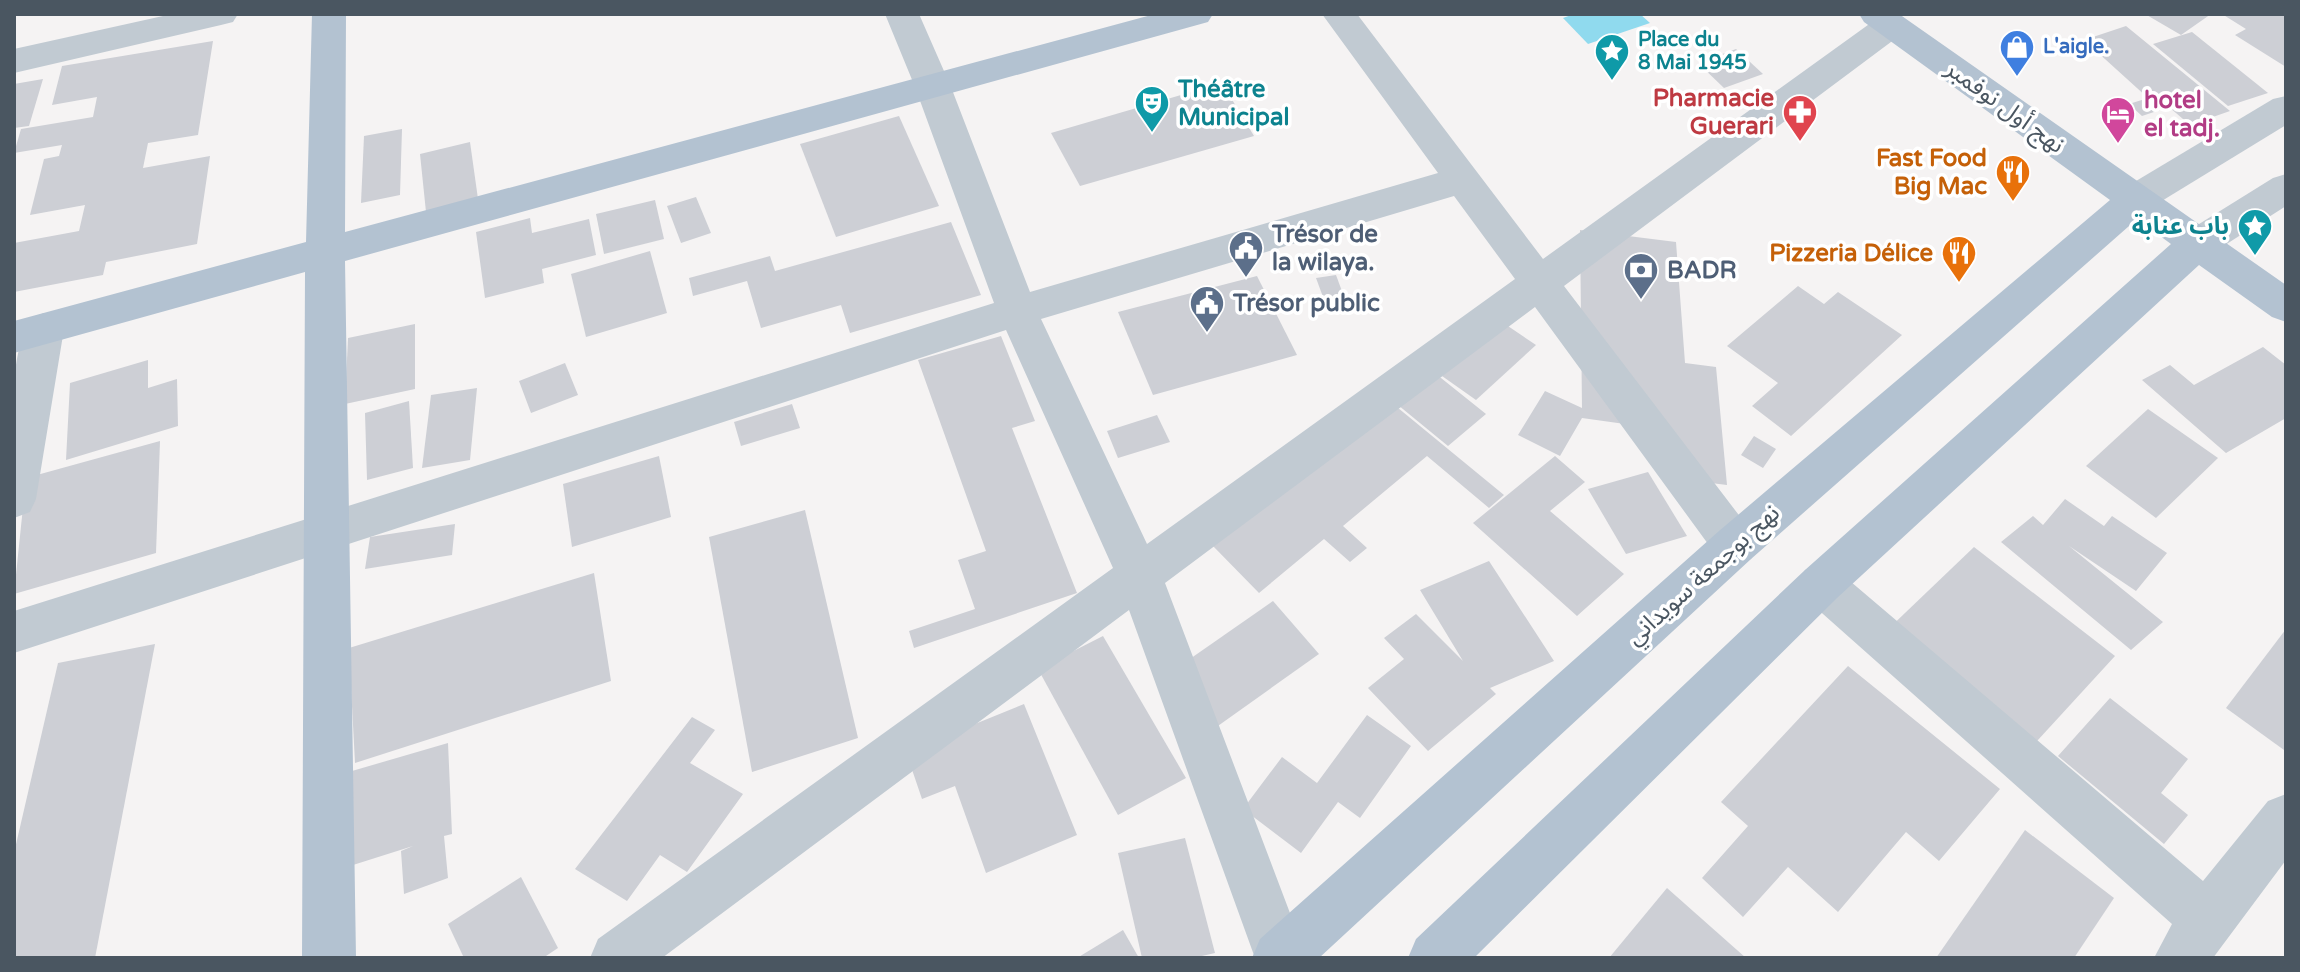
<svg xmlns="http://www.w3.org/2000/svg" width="2300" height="972" font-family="'Varela Round','Noto Sans Arabic',sans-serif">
<rect width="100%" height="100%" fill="#f5f3f3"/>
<path fill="#90daee" d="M1574,14H1640L1650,23L1588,44L1563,18Z"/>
<g fill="#cdcfd5">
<path d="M2145,14H2211L2181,35Z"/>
<path d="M2222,14H2286V67L2235,35L2246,29Z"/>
<path d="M2126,26L2230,111L2190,125L2169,107L2142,116L2129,104L2148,98L2084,40Z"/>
<path d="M2192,32L2268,93L2228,106L2153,44Z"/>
<path d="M213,41L198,135L148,143L143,168L210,156L197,244L106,262L103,275L14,292V243L79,231L85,205L30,215L44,159L59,156L62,145L14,153L21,129L93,117L97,97L52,105L62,66Z"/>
<path d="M1736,49L1763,74L1724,88L1698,63Z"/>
<path d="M43,79L29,126L14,128V84Z"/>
<path d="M1222,83L1254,136L1080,186L1051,133Z"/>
<path d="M899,116L939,206L836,237L800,144Z"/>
<path d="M402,129L400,195L361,203L364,136Z"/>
<path d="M470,142L478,199L426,212L420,154Z"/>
<path d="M696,197L711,233L681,243L667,206Z"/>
<path d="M655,200L664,239L604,254L596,214Z"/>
<path d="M530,218L532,233L589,219L596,255L542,269L544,283L485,298L476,232Z"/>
<path d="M951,222L981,295L850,333L841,305L761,328L747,281L693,296L689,278L770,256L775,271Z"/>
<path d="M1580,230L1676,242L1685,363L1716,367L1727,485L1679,479L1677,445L1632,440V425L1582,418L1560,456L1518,435L1545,391L1582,408Z"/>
<path d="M650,251L667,313L586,337L571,274Z"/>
<path d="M1336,275L1346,302L1326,305L1316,278Z"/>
<path d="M1257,276L1297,355L1153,395L1118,312Z"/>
<path d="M1798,286L1824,304L1838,292L1902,335L1791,436L1752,406L1778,383L1727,346Z"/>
<path d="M1502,322L1536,345L1476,400L1442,376Z"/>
<path d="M415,324V389L345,404L348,338Z"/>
<path d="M1001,336L1035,421L1012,428L1077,593L914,648L909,631L975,609L958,560L986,551L918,360Z"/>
<path d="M2263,347L2286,365V418L2226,453L2142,380L2170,365L2194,385Z"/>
<path d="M148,360V388L177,379L178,426L66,460L70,383Z"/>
<path d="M565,363L578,395L531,413L519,381Z"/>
<path d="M1436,374L1486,414L1448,446L1398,405Z"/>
<path d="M477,388L470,460L422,468L431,395Z"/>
<path d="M409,401L413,468L367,480L365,413Z"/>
<path d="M1392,403L1504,495L1489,508L1427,456L1343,526L1367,548L1350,562L1324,539L1259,593L1213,546Z"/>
<path d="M792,404L800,428L741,446L734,422Z"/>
<path d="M2148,409L2218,458L2156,518L2086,466Z"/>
<path d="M1157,415L1170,442L1118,458L1107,431Z"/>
<path d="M1754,436L1776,449L1763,468L1741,455Z"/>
<path d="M160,441L156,553L14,594L26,478Z"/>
<path d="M659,456L671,517L572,547L563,484Z"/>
<path d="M1555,456L1585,482L1550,511L1624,574L1577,616L1473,523Z"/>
<path d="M1648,472L1687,536L1626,554L1588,489Z"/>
<path d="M2065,499L2104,526L2112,516L2167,553L2136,591L2069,546L2163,622L2131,650L2001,542L2033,516L2043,525Z"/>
<path d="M805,510L858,738L752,772L709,537Z"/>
<path d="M455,524L452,555L365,569L370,537Z"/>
<path d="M1974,547L2115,656L2025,754L1882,635Z"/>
<path d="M1489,561L1554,661L1490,688L1496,694L1428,751L1368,688L1404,659L1384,638L1416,614L1463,661L1420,590Z"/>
<path d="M594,573L611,681L355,763L349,648Z"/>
<path d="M1273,601L1319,654L1208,733L1164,677Z"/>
<path d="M2286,629V747L2284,750L2226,708Z"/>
<path d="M1103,636L1186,778L1118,815L1038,669Z"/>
<path d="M155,644L95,958H14V853L58,663Z"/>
<path d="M1848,666L2000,789L1939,861L1906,832L1838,912L1788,867L1743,917L1702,878L1748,826L1721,802Z"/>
<path d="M2110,698L2188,759L2161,793L2188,815L2164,844L2058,756Z"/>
<path d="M1024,704L1077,835L986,873L955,786L922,799L906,752Z"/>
<path d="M1367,715L1411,746L1360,818L1338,802L1301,853L1243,809L1282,757L1317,783Z"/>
<path d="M692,717L715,730L690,763L743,794L687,872L660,855L627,901L575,869Z"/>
<path d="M448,743L452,834L444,836L448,878L404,894L401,851L413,846L353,865L352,771Z"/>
<path d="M2025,830L2114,898L2074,958H1936Z"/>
<path d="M1185,838L1215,953L1193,958H1142L1118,853Z"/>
<path d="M521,877L558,948L543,958H464L448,924Z"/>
<path d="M1667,888L1746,958H1609Z"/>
<path d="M1123,930L1139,958H1077Z"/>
</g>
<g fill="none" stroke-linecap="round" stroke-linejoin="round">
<g fill="#c1cad2" fill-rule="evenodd">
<path d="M172,14H238L233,22L221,25L14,73V49Z"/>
<path d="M885,14H919L951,87L1030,292L1438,173L1322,14H1357L1543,259L1879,17L1890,14L1903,17L1908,25L1903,33L1564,286L1751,531L1758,545L1751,559L1735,565L1719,559L1535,307L1165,583L1307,958H1255L1129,610L662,958H590L598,939L1113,568L1006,330L14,653V611L994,303L915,87ZM1454,196L1515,279L1147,544L1041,319Z"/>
<path d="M2286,96V125L2147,210L2134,214L2121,210L2115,200L2121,190L2273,99Z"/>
<path d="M2286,174V206L2211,254L2197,258L2183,254L2178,244L2183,234L2273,178Z"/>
<path d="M44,313L58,318L64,329L36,499L30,512L14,518C14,462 4,366 30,318Z"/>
<path d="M1821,564L1837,570L2203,881L2268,801L2286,794V860L2213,958H2154L2172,924L1805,598L1798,584L1805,570Z"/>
</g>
<g fill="#b3c2d1" fill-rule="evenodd">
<path d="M312,14H346L345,232L1155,14H1213L1208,22L345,261L356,958H302L305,272L14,353V321L306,242Z"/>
<path d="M1859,14H1899L2286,285V322L2272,317L2199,265L1837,598L1474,958H1408L1416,939L1805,570L2171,244L2137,219L1751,559L1319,958H1252L1260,939L1719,531L2110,200L1864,22Z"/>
</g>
</g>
<defs>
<g id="shop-pin" transform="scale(1.8)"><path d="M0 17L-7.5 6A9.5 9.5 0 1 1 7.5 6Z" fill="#3f7fe0" stroke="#fff"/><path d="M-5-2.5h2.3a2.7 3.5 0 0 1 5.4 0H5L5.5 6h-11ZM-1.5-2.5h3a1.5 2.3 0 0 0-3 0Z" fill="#fff"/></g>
<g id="sight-pin" transform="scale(1.8)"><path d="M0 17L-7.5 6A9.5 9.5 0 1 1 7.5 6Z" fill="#0f9aa8" stroke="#fff"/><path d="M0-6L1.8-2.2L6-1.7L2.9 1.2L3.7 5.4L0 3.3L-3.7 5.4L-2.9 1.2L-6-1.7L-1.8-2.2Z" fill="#fff"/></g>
<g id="theatre-pin" transform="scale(1.8)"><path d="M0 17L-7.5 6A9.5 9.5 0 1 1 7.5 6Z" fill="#0f9aa8" stroke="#fff"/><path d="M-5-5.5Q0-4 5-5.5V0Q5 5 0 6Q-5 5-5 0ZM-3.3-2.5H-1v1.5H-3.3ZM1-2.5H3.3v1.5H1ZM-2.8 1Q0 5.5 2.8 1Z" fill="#fff"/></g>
<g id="pharmacy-pin" transform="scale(1.8)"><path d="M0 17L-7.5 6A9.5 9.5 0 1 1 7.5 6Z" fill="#e0444e" stroke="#fff"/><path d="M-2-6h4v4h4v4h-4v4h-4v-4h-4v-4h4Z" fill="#fff"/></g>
<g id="hotel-pin" transform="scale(1.8)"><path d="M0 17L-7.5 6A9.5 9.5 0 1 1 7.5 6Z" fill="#d1479c" stroke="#fff"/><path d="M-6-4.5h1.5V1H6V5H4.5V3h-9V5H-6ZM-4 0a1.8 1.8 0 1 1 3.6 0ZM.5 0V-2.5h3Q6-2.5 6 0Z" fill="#fff"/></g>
<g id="restaurant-pin" transform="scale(1.8)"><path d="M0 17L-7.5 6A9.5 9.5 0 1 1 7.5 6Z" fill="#e8710a" stroke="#fff"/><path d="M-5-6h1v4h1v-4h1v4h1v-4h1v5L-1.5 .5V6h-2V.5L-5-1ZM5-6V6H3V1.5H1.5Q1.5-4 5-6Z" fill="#fff"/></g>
<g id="civic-pin" transform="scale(1.8)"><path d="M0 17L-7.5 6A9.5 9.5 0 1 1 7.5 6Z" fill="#5c6f8a" stroke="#fff"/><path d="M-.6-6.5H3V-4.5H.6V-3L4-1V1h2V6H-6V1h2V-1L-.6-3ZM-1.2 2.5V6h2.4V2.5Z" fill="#fff"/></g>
<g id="bank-pin" transform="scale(1.8)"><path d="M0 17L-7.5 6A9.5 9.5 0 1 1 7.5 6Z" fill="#5c6f8a" stroke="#fff"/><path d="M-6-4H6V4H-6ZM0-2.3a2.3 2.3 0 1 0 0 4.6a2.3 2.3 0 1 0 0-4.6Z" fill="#fff"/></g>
</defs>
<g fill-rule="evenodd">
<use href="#shop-pin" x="2017" y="47"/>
<use href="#sight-pin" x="1612" y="51"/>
<use href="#theatre-pin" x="1152" y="103"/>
<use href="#pharmacy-pin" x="1800" y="112"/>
<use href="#hotel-pin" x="2118" y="114"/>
<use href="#restaurant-pin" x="2013" y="172"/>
<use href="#sight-pin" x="2255" y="226"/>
<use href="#civic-pin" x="1246" y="248"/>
<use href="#restaurant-pin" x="1959" y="253"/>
<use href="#bank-pin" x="1641" y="270"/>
<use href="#civic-pin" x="1207" y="303"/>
</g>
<g text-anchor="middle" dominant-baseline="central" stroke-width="7" stroke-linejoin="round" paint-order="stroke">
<g font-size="20" font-weight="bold" fill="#0d838f" stroke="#fff" text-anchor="start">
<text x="1638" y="40">Place du<tspan x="1638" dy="23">8 Mai 1945</tspan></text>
</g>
<g font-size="20" font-weight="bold" fill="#366cbe" stroke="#fff" text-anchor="start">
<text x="2043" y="47">L'aigle.</text>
</g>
<g font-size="24" font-weight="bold" fill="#0d838f" stroke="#fff" text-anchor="start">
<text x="1178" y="89">Théâtre<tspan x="1178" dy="28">Municipal</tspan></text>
<text x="2229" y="226" text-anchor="end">باب عنابة</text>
</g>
<g font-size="24" font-weight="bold" fill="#be3a42" stroke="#fff" text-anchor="end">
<text x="1774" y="98">Pharmacie<tspan x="1774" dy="28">Guerari</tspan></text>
</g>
<g font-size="24" font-weight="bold" fill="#b23c85" stroke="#fff" text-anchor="start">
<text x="2144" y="100">hotel<tspan x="2144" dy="28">el tadj.</tspan></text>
</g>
<g font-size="24" fill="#4a5661" stroke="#fff">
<text transform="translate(2005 107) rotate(36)">نهج أول نوفمبر</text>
<text transform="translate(1703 575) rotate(-42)">نهج بوجمعة سويداني</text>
</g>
<g font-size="24" font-weight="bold" fill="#c56008" stroke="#fff" text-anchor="end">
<text x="1987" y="158">Fast Food<tspan x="1987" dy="28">Big Mac</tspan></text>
<text x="1933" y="253">Pizzeria Délice</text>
</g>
<g font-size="24" font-weight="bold" fill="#4e5e75" stroke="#fff" text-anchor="start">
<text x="1272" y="234">Trésor de<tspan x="1272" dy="28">la wilaya.</tspan></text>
<text x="1667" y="270">BADR</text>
<text x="1233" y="303">Trésor public</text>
</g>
</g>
<rect width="2300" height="972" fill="none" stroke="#4a5661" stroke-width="32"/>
</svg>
